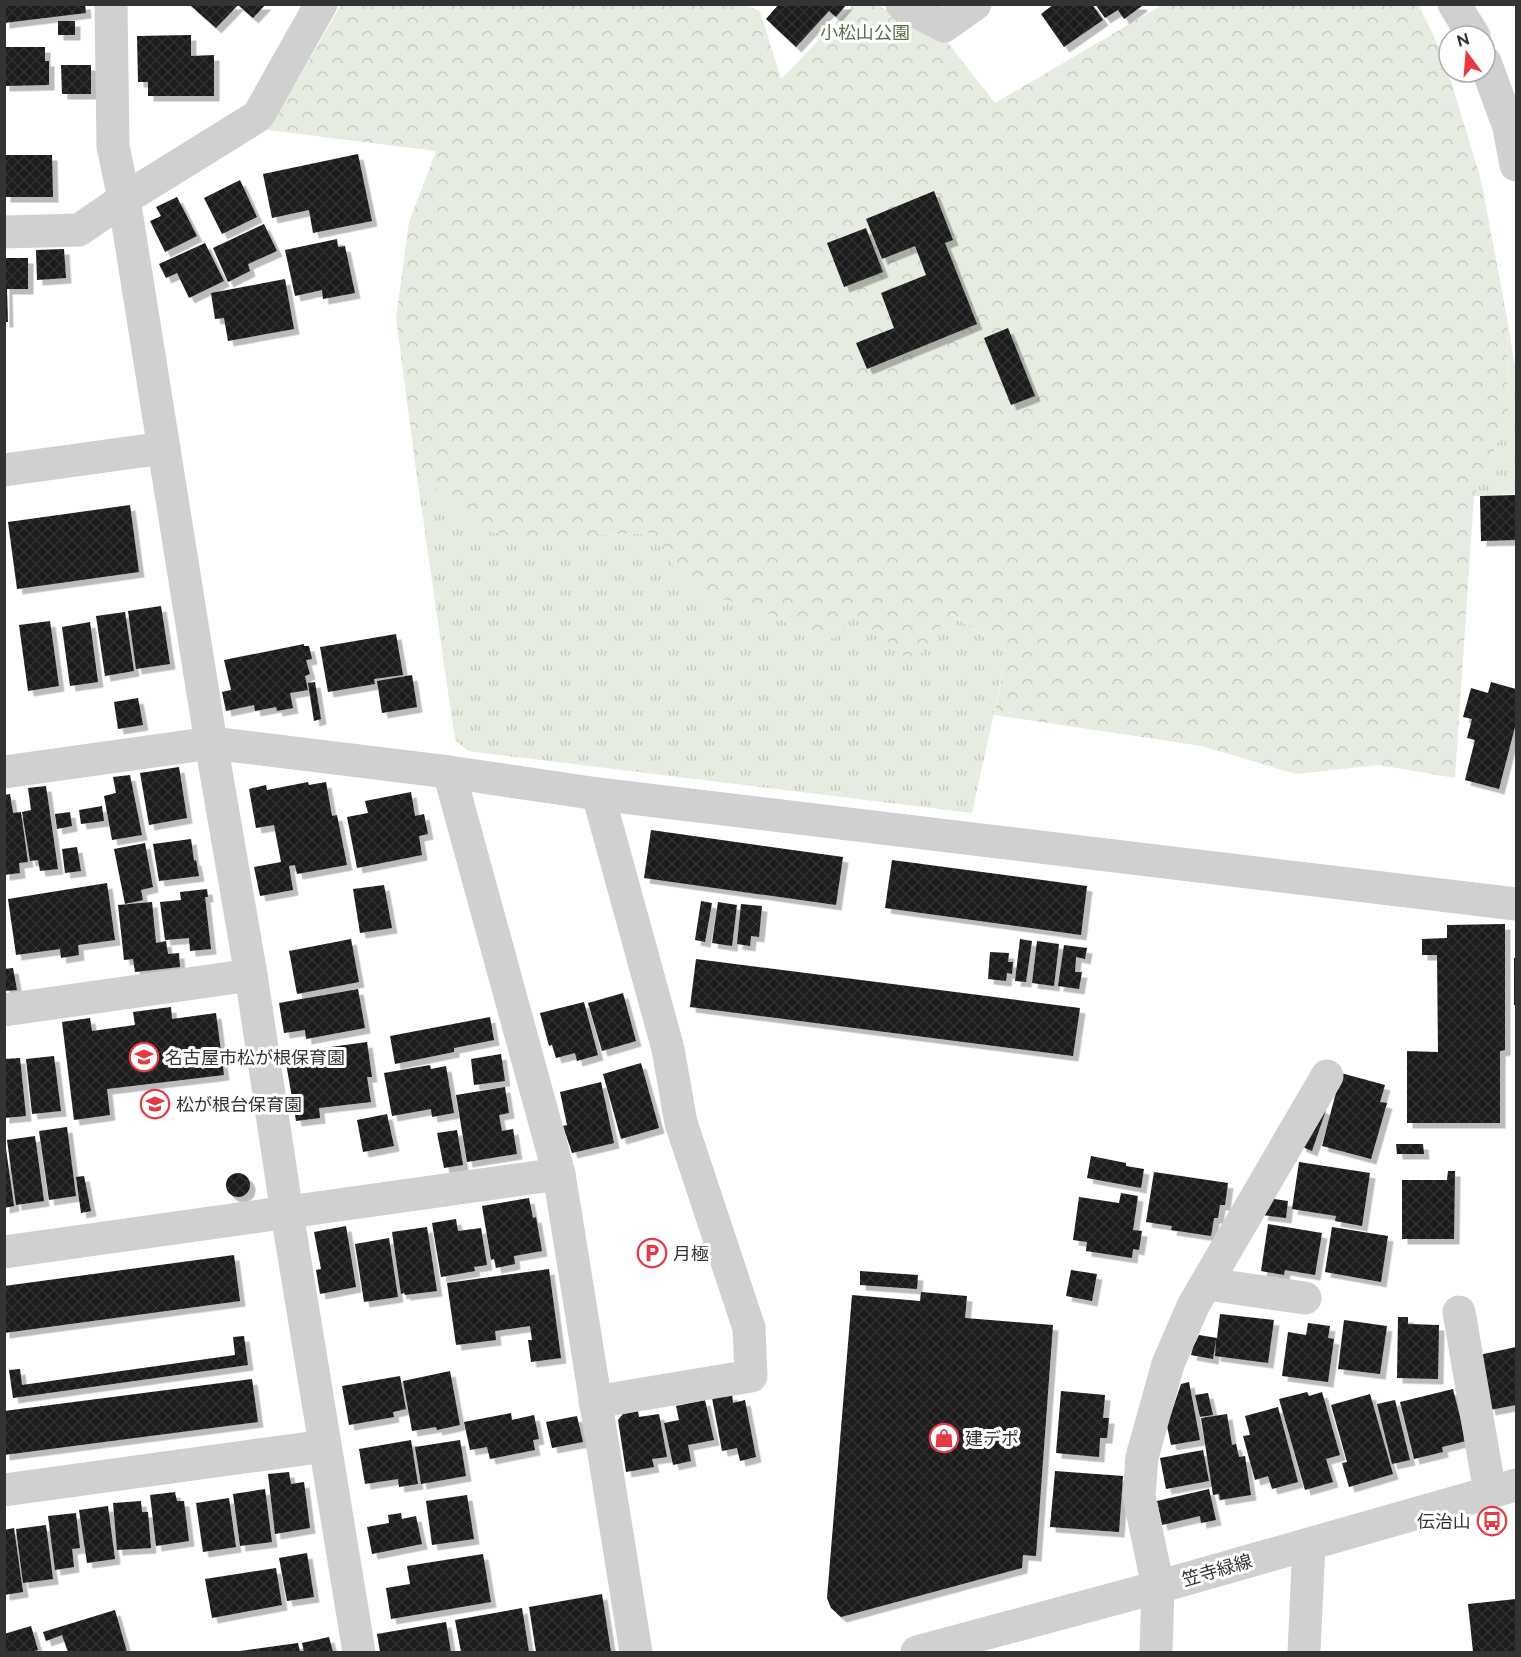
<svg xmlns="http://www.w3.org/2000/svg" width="1521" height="1657" font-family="Raleway,'Noto Sans JP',sans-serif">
<defs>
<pattern id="grass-tufts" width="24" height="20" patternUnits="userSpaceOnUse" patternTransform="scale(1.5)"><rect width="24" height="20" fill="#e6ecdf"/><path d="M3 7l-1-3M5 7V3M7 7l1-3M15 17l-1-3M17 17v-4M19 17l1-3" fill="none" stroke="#c6cbc0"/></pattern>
<pattern id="forest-crowns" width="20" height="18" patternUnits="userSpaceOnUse" patternTransform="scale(1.5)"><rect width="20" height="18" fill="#e6ecdf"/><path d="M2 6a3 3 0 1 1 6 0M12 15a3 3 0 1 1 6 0" fill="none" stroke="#c6cbc0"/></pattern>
<pattern id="building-cross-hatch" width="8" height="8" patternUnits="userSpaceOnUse" patternTransform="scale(1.5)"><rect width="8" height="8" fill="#1a1a1a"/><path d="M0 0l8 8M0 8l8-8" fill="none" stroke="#333"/></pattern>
<filter id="shadow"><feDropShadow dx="5.5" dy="5.5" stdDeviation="0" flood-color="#0004"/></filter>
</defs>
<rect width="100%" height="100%" fill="#fff"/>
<g fill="url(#grass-tufts)">
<path d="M1507,318L1516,373V494L1474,496L1508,419Z"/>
<path d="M416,470L480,530L601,535L651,533L694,594L749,605L793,625L816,640L835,637L854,614L950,613L1007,653L972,813L468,751L455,740Z"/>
</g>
<path fill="url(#forest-crowns)" d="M533,4L535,6L536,4L745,5L760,11L781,79L853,5H877L948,43L995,103L1162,5H1419L1444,58L1481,180L1507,318L1508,419L1474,496L1455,778L1379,765L1296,774L1202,746L994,715L1007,653L951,613L913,664L855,614L835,637L816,640L793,625L749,605L694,594L650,533L601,535L552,543L480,530L416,470L396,318L409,222L436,151L268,130L341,5Z"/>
<g fill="url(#building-cross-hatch)" filter="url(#shadow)">
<path d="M4,4H85L86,13L4,23Z"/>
<path d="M192,4H266L253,18L238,5L216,28L191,6Z"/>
<path d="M779,4H847L836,17L829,11L796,47L766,19Z"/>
<path d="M1054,4H1092L1103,20L1064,47L1041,14Z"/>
<path d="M1095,4H1141L1142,6L1124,19L1118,10L1105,18Z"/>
<rect x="58" y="21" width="17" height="14"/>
<path d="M191,35V56L214,55V96H148V82H138L137,36Z"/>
<path d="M4,47H45V61H49V85L4,86Z"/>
<path d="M61,65H91V94H62Z"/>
<path d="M358,154L372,221L313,233L309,210L272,218L263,174Z"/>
<path d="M5,155H52L53,197H5Z"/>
<path d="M240,180L257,217L222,234L204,198Z"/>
<path d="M934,191L953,240L945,243L977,324L867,369L856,343L894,328L881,293L926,275L915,246L882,259L866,219Z"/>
<path d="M177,197L197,236L165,252L150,221L161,216L156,207Z"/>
<path d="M264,224L277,251L248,264L250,271L228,282L213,248Z"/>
<path d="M866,228L883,272L844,287L827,243Z"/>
<path d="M337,239L338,247L345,246L355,293L323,299L322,290L295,296L285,250Z"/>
<path d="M205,243L224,281L189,298L177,273L166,278L159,264Z"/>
<path d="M64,249L66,278L37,280L36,250Z"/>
<path d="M4,258H28V289H7L8,322H4Z"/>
<path d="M285,279L294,329L228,341L224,318L215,319L211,293Z"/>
<path d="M1008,328L1035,396L1011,405L984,338Z"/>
<path d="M1516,495V540L1481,541L1480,496Z"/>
<path d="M130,505L139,572L17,589L8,522Z"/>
<path d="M161,606L170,664L136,669L128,611Z"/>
<path d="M125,612L134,671L105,676L96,616Z"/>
<path d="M50,621L59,686L28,691L19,625Z"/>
<path d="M90,622L98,682L70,686L62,627Z"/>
<path d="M396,634L403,675L374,679L375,684L328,692L320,647Z"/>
<path d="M304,644V646H309L312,659L306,660L310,674L305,676L308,690L290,693L293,708L277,711L276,707L255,711L254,705L226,711L222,692L231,690L224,660Z"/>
<path d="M412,675L417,707L382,713L377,681Z"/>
<path d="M315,682L321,719L314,721L308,683Z"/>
<path d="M1491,682L1516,689V723L1499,789L1465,780L1475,740L1467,738L1472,719L1463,717L1471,688L1488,693Z"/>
<path d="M138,698L143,725L118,729L114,702Z"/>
<path d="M179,767L187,818L149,825L140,773Z"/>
<path d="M130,775L142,835L112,840L104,796L116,793L113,777Z"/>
<path d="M308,782L309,785L326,782L332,816L337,815L347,865L297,874L295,865L289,866L293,890L260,896L254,867L281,862L274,825L256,828L249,789L266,785L267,790Z"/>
<path d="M46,786L58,869L40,871L38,860L30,861L22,812L31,810L28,788Z"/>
<path d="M411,792L415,816L424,814L428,834L419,836L422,855L357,868L347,817L368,813L365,801Z"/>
<path d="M10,794L13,813L21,812L28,862L19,863L20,873L4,875V795Z"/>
<path d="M102,806L104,821L81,824L79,810Z"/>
<path d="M70,812L72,826L57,829L55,814Z"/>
<path d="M651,830L843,857L836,905L644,878Z"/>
<path d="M191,839L194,861L196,860L199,876L159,881L153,844Z"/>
<path d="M145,843L153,887L141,890L143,900L125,904L114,849Z"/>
<path d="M77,847L81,871L65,873L62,849Z"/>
<path d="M892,860L1087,886L1081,935L885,908Z"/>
<path d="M107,883L115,940L78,945L79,955L61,958L60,949L16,955L8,899Z"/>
<path d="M384,885L392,928L360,933L353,889Z"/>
<path d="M207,889L208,897H205L211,949L190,951L189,938L165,940L160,902L181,900L180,892Z"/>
<path d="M701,901L712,903L705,942L695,940Z"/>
<path d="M152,902L156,943L166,941L168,954L179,953L180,967L135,972L133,959L124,960L118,905Z"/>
<path d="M718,902L737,905L732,946L712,943Z"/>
<path d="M741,904L762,906L759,937L751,936L750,946L737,944Z"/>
<path d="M1505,924V1050L1500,1051V1123H1407V1051L1438,1052L1437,955H1422V939L1447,938V925Z"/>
<path d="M351,939L359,982L297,994L289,951Z"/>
<path d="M1020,939L1032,941L1026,982L1015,981Z"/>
<path d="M1037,941L1059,944L1054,986L1032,983Z"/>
<path d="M1064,945L1087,948L1085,959L1076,957L1075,972H1082L1079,989L1058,986Z"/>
<path d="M990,952L1009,953L1008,962H1013L1012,974L1007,973L1006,981L988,979Z"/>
<rect x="1514" y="958" width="2" height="47"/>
<path d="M696,959L1080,1008L1073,1056L690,1007Z"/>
<path d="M13,968L17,990L4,991V969Z"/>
<path d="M358,989L365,1028L306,1039L305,1030L284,1033L279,1003Z"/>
<path d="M623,993L636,1041L602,1051L588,1003Z"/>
<path d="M584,1002L598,1055L577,1061L575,1053L556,1058L552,1045L549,1046L540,1013Z"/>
<path d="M171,1007L172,1019L216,1013L224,1075L107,1089L110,1115L74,1120L62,1022L90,1018L92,1031L135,1025L133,1012Z"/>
<path d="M490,1017L494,1040L454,1048V1052L395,1064L390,1036Z"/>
<path d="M367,1042L372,1077H367L371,1102L319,1108L320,1118L296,1121L286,1063L318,1059L316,1049Z"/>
<path d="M501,1054L505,1081L474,1085L471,1059Z"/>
<path d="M54,1056L61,1111L32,1114L26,1059Z"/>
<path d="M20,1058L26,1116L4,1118V1059Z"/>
<path d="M641,1063L659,1128L621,1139L603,1074Z"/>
<path d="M430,1065L431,1069L446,1066L454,1113L432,1117L431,1109L392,1116L384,1073Z"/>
<path d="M1341,1073L1385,1085L1380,1102L1387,1103L1371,1159L1322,1146Z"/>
<path d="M601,1082L614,1143L572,1153L563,1126L567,1125L560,1092Z"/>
<path d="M505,1087L509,1113L499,1115L502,1131L513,1129L517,1154L467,1162L456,1095Z"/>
<path d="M1318,1107L1326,1110L1312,1151L1300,1146Z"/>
<path d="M387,1114L394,1146L363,1152L357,1120Z"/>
<path d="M67,1127L76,1196L49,1200L39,1131Z"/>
<path d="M457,1130L463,1165L444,1168L437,1133Z"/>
<path d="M35,1136L44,1201L16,1205L7,1140Z"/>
<path d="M1396,1144H1423L1424,1154H1397Z"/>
<path d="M4,1149H6L14,1206L4,1208Z"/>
<path d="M1091,1156L1126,1163V1166L1144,1169L1141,1188L1087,1178Z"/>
<path d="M1299,1162L1370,1173L1362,1226L1335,1221L1336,1216L1292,1209Z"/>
<path d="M1448,1171H1455L1454,1239H1402V1180H1447Z"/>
<path d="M1154,1172L1228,1183L1225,1205H1220L1218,1218H1214L1211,1236L1171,1230L1172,1226L1146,1222Z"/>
<circle cx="238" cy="1185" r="12"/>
<path d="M84,1176L91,1211L81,1213L76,1177Z"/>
<path d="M1121,1193L1138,1196L1133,1230L1142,1231L1139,1250L1133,1249L1132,1258L1086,1251L1087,1242L1073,1240L1079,1197L1119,1203Z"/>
<path d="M529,1198L533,1218L536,1217L542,1251L514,1256L515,1264L496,1268L494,1259L491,1260L482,1206Z"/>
<path d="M1267,1198L1288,1201L1286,1218L1262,1215Z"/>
<path d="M456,1219L458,1231L481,1228L487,1265L474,1267L475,1271L441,1277L432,1223Z"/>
<path d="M1268,1224L1322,1233L1315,1275L1285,1270L1284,1275L1261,1271Z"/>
<path d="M346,1226L356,1287L320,1294L316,1270L321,1269L314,1232Z"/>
<path d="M427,1227L437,1291L405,1295L404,1293L401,1294L392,1232Z"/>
<path d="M1332,1227L1388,1236L1381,1282L1325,1272Z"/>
<path d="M389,1238L398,1297L364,1302L355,1244Z"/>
<path d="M234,1255L240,1301L4,1333V1286Z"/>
<path d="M549,1269L561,1358L531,1362L528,1340H532L530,1326L495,1331L496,1340L456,1345L447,1283Z"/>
<path d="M1071,1270L1097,1274L1092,1301L1066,1296Z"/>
<path d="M860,1271L918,1275L917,1289L860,1285Z"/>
<path d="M921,1292L967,1296L965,1318L1053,1325L1036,1556L1023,1555L1022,1568L841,1617L831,1608L827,1598L852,1295L920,1301Z"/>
<path d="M1220,1314L1274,1320L1268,1363L1215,1356L1216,1340L1213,1359L1191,1355L1193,1347L1199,1335L1217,1338Z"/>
<path d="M1398,1317H1408V1324L1439,1325L1438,1379L1397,1378Z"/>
<path d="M1344,1320L1387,1326L1380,1374L1338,1369Z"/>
<path d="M1308,1323L1330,1326L1328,1338L1334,1339L1328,1382L1282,1376L1288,1332L1306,1335Z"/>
<path d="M244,1336L248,1365L13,1398L9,1370L20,1369L22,1385L235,1355L233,1337Z"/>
<path d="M1516,1347V1405L1490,1410L1479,1355Z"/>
<path d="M450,1371L460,1425L437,1430L436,1427L412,1431L403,1381Z"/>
<path d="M400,1376L406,1409L393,1412L394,1417L349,1425L342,1386Z"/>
<path d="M252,1379L258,1422L4,1455V1411Z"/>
<path d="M1189,1382L1200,1440L1171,1445L1167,1426L1181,1384Z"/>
<path d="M1453,1389L1466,1441L1442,1447L1443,1452L1414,1459L1400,1402Z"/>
<path d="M1061,1391L1105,1395L1103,1418H1109L1107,1438H1100L1099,1457L1056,1453Z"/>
<path d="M1307,1392L1309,1396L1322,1392L1340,1455L1326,1459L1333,1482L1305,1490L1279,1399Z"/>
<path d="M1208,1393L1213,1415L1200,1417L1195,1395Z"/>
<path d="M732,1394L733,1403L745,1400L756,1457L740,1461L737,1448L722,1451L712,1398Z"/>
<path d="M1370,1394L1393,1474L1349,1487L1342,1463L1347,1462L1331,1405Z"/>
<path d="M705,1400L714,1440L688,1445L691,1461L673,1465L664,1423L679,1420L676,1406Z"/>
<path d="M1395,1400L1410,1460L1392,1464L1377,1404Z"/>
<path d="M1278,1407L1298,1482L1272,1489L1268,1476L1255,1480L1243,1436L1250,1435L1245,1416Z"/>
<path d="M638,1411L639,1417L659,1414L667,1457L652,1459L654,1467L626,1472L618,1420L623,1414Z"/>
<path d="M511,1413L512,1420L534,1415L539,1439L533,1440L535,1450L490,1459L487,1447L470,1450L464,1422Z"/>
<path d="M1227,1414L1232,1445L1236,1444L1239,1457L1245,1456L1251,1495L1220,1500L1219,1494L1213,1495L1201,1418Z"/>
<path d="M577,1416L583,1442L552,1448L546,1422Z"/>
<path d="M411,1440L418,1484L399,1487L398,1479L365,1484L359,1449Z"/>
<path d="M460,1440L466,1476L421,1484L415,1447Z"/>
<path d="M1203,1450L1209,1481L1166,1489L1160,1458Z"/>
<path d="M1055,1471L1123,1476L1119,1532L1050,1527Z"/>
<path d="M289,1472L291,1484L304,1482L310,1528L275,1534L268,1474Z"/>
<path d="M265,1489L272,1542L240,1546L233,1494Z"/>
<path d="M1209,1489L1216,1520L1201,1523L1200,1516L1162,1525L1157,1501Z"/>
<path d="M175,1492L177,1501H184L189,1541L156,1546L150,1495Z"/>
<path d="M467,1495L474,1539L432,1545L426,1501Z"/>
<path d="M229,1498L236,1547L203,1552L196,1503Z"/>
<path d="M141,1501L142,1512H148L151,1548L117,1550L113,1503Z"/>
<path d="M108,1506L115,1559L87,1563L79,1510Z"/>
<path d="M76,1513L80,1548L72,1549L74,1567L55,1570L48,1516Z"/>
<path d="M401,1513L402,1519L416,1516L422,1544L372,1554L367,1527L389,1523L388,1515Z"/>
<path d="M46,1525L53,1579L23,1583L16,1529Z"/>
<path d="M14,1528L23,1592L4,1595V1530Z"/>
<path d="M307,1553L314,1597L287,1601L279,1558Z"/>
<path d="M483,1554L491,1602L391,1619L386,1588L410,1584L407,1566Z"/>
<path d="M276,1568L282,1605L212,1618L205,1579Z"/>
<path d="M602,1594L611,1652H536L529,1607Z"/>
<path d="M1516,1599V1652H1473L1468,1604Z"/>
<path d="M522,1608L529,1652H461L455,1620Z"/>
<path d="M115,1610L127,1652H68L62,1635L46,1641L43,1632Z"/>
<path d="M446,1622L451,1652H380L377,1634Z"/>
<path d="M31,1626L38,1650L30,1652H4V1634Z"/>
<path d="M329,1637L333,1652H304L302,1643Z"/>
<path d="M298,1643L300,1652H240V1651Z"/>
</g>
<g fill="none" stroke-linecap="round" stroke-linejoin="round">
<g stroke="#d0d0d0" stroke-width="33">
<path d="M111,4L113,146L124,199L211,743L251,975L287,1213L359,1652"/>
<path d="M902,4L944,26L975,4"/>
<path d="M1454,4L1474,36"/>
<path d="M1485,62L1509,127L1516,165"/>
<path d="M4,232L79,230L124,199L258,116L321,4"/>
<path d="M4,470L164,448"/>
<path d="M4,772L211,743L449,772L598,794L1516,904"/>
<path d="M449,772L559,1174L636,1652"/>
<path d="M4,1010L251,975"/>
<path d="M4,1252L559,1174"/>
<path d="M1207,1284L1305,1298"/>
<path d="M1459,1312L1490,1493"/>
<path d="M595,1402L751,1376L749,1328L681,1123L668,1049L598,794"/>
<path d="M4,1490L325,1446"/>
<path d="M917,1652L1158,1587L1516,1485"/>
<path d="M1156,1652L1158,1587L1139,1496L1142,1457L1168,1364L1193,1306L1327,1076"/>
<path d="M1304,1652L1309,1544"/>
</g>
</g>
<defs>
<g id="school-ring" transform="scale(1.5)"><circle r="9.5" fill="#fff" stroke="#e63946" stroke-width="1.5"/><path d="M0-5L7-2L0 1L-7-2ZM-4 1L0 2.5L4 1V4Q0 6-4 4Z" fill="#e63946"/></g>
<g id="parking-ring" transform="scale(1.5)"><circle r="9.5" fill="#fff" stroke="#e63946" stroke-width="1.5"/><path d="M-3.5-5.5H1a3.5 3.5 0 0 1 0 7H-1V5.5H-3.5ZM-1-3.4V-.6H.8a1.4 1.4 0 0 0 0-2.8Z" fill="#e63946"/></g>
<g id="shop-ring" transform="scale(1.5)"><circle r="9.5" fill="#fff" stroke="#e63946" stroke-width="1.5"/><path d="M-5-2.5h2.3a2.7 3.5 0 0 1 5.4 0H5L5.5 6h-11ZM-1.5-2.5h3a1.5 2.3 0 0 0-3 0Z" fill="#e63946"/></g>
<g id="bus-ring" transform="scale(1.5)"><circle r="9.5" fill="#fff" stroke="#e63946" stroke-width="1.5"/><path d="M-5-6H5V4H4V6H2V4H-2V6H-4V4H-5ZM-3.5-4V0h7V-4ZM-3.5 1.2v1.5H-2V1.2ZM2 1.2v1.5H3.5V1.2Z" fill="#e63946"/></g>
</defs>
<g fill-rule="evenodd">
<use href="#school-ring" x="144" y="1057"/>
<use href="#school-ring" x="155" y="1104"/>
<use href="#parking-ring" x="652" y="1253"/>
<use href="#shop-ring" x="944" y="1438"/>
<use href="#bus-ring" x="1492" y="1521"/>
</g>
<g text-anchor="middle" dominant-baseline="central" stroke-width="6" stroke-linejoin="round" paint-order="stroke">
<g font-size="18" fill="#56703f" stroke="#fff">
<text x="865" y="32">小松山公園</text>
</g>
<g font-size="18" fill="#333" stroke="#fff" text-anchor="start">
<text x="165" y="1057">名古屋市松が根保育園</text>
<text x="176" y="1104">松が根台保育園</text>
<text x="673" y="1253">月極</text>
<text x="965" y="1438">建デポ</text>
<text x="1471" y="1521" text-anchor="end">伝治山</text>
</g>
<g font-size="18" fill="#333" stroke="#fff">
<text transform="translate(1217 1570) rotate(-16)">笠寺緑線</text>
</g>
</g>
<rect width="1521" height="1657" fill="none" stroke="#333333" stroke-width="12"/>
<g transform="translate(1467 54) rotate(344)"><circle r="28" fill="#ffffff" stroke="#adadad" stroke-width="1.5"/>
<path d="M0-4.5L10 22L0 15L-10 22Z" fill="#e63946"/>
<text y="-9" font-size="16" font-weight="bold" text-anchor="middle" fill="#333333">N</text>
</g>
</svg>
